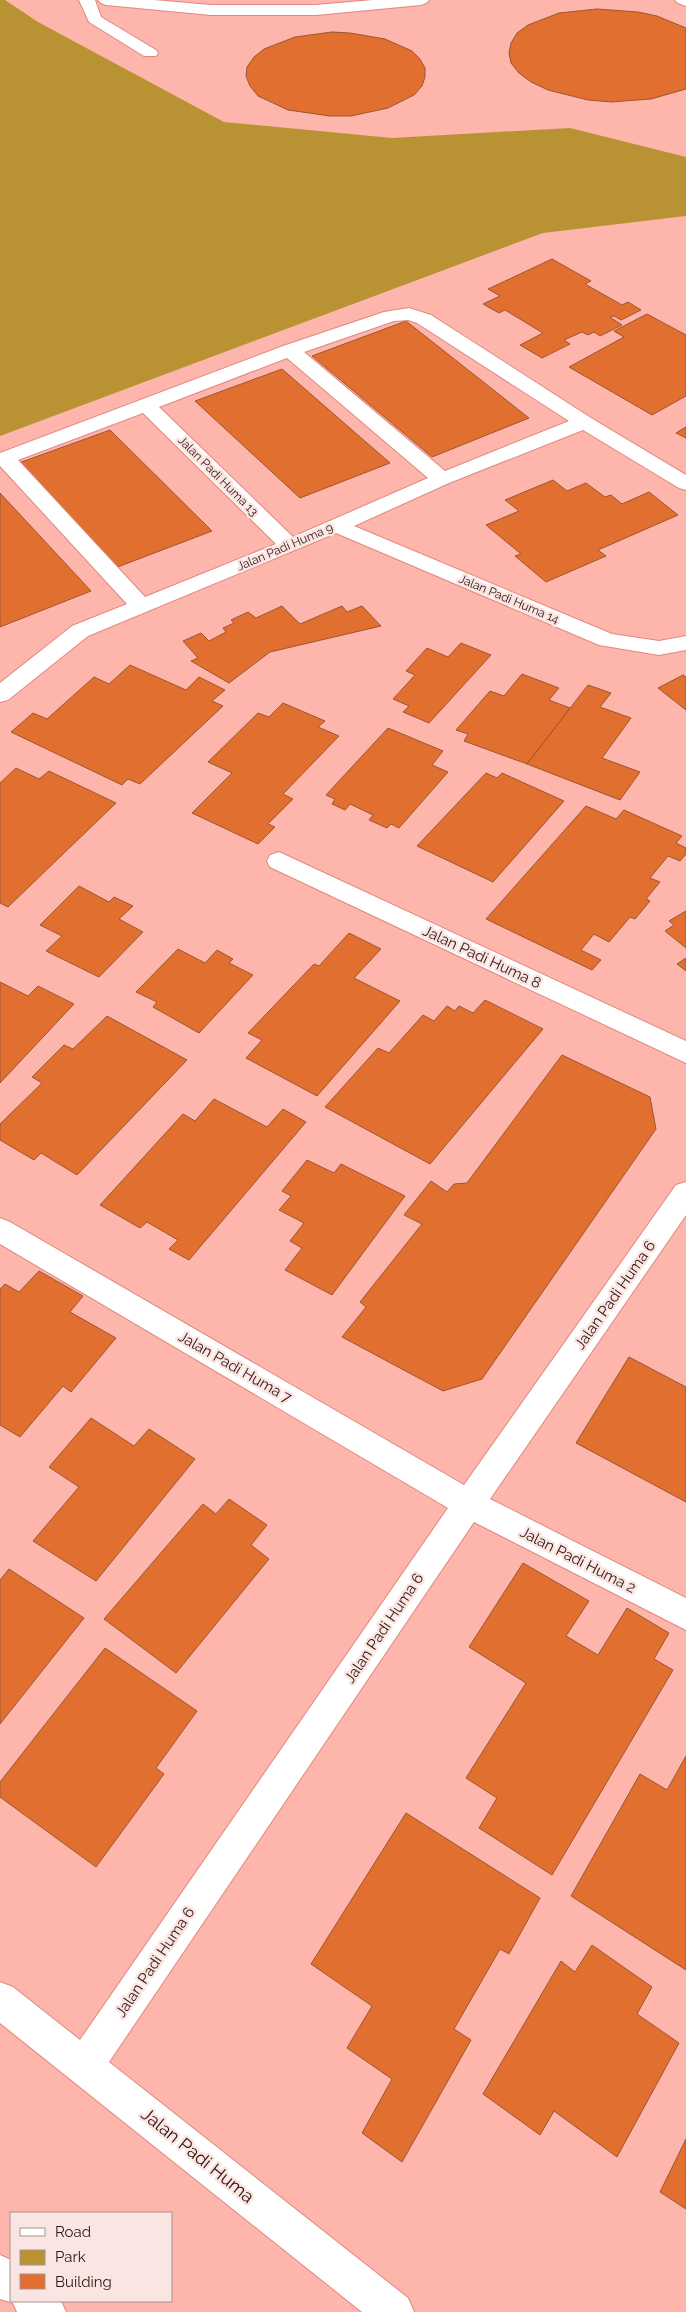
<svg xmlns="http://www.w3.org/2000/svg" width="686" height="2312" font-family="Raleway,sans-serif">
<rect width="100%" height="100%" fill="#feb5ac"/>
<path fill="#b99333" d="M0,0H5L38,22L224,122L392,138L570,128L686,157V216L543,233L0,436Z"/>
<g fill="#e06f30" stroke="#9e5530">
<path d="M597,9L638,12L657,16L686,28V89L651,99L611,102L588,100L548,90L531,82L519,73L511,63L509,53L511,43L517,33L528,25L559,13Z"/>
<path d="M332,32L350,33L385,39L412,51L420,59L425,68V77L422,86L414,95L388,108L351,116H330L288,110L258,96L250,86L246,76L247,67L254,57L264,49L295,37Z"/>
<path d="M552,259L591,281L585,284L622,305L628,302L641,310L621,320L614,316L610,317L622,325L600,336L594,332L588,335L582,332L564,340L570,344L542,358L520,345L543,333L505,310L499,313L483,304L500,296L488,289Z"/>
<path d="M647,314L686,335V396L652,415L569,367L624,337L614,331Z"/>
<path d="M406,321L529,418L432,457L312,356Z"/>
<path d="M282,369L390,463L300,498L195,401Z"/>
<path d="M686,427V438L676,433Z"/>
<path d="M110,430L212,531L115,568L16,464Z"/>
<path d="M553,480L567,491L586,483L605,497L611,495L622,504L649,492L678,515L598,550L606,556L546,582L515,556L521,554L486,525L519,511L505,500Z"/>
<path d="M0,493L91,591L0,627Z"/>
<path d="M282,606L300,624L342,606L347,612L362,606L381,626L270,652L229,683L191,661L198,658L183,641L201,633L209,641L226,632L223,628L234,623L231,620L248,612L256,618Z"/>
<path d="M461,643L491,655L429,723L403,712L409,706L393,699L415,675L406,671L427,648L448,657Z"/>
<path d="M130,665L186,690L199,677L225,690L212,701L223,706L140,784L128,779L122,785L11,732L33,713L47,719L94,677L109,684Z"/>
<path d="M522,674L559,688L549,700L570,708L527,764L464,741L468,734L456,730L490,691L504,696Z"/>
<path d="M683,675L686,677V710L658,688Z"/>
<path d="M588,685L611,693L600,707L631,718L602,758L640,772L620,800L527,764Z"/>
<path d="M283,703L325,721L318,727L339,736L283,794L293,799L268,824L275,827L258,844L192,813L232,773L208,762L258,713L269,717Z"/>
<path d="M388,728L443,751L432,765L448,772L399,828L391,824L387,828L369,820L373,815L350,804L345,810L332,804L335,799L326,795Z"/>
<path d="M16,768L39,779L49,771L116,803L8,907L0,903V783Z"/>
<path d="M486,773L497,778L502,773L564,801L493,882L417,846Z"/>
<path d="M586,806L616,819L624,810L682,836L676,843L686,848V854L680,861L668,856L650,878L660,882L646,899L650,901L635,919L630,917L609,942L594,934L581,950L601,960L592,970L486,919Z"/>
<path d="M79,886L109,902L114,897L133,906L119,919L143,932L99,977L46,951L62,936L40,925Z"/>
<path d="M686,911V948L665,931L674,925L669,921Z"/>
<path d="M349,933L381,949L354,978L400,1001L317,1096L246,1058L262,1040L248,1033L314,964L319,966Z"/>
<path d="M178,949L205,963L217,950L233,959L229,963L253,975L199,1033L153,1007L157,1002L136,992Z"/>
<path d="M686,958V971L677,964Z"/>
<path d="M0,982L28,996L38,986L74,1004L0,1083Z"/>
<path d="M485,1000L543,1029L430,1164L325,1107L378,1048L389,1053L423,1015L434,1021L447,1006L455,1011L459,1006L473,1013Z"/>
<path d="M107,1016L187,1060L77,1175L41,1153L34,1160L0,1140V1124L42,1083L32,1077L64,1045L73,1049Z"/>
<path d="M562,1055L650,1097L656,1129L482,1379L443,1391L342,1337L366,1307L360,1302L422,1224L404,1215L431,1181L447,1192L454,1184L467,1183Z"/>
<path d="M214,1099L267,1127L283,1109L306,1122L189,1260L169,1249L178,1240L147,1222L140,1228L100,1205L183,1114L195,1121Z"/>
<path d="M307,1160L334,1173L341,1164L405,1196L332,1295L285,1270L302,1248L290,1241L304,1223L279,1210L291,1196L282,1191Z"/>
<path d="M39,1271L83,1296L70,1312L116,1338L71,1392L63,1386L20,1437L0,1425V1289L5,1284L19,1292Z"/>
<path d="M629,1357L686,1387V1502L576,1443Z"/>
<path d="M91,1418L134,1446L149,1429L195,1459L96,1581L33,1541L79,1487L49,1467Z"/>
<path d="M229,1499L267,1525L251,1545L269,1559L176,1673L104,1619L203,1504L216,1514Z"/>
<path d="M523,1563L589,1601L566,1636L598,1655L627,1608L669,1633L654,1659L673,1670L552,1875L479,1828L497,1798L466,1778L526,1683L469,1647Z"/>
<path d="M9,1569L84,1618L0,1724V1580Z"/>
<path d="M105,1648L197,1711L156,1768L164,1774L96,1867L0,1797V1782Z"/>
<path d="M686,1756V1970L571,1896L640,1774L667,1790Z"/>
<path d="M406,1813L540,1898L509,1954L500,1949L454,2029L471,2040L402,2162L362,2133L392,2079L347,2048L372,2006L311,1964Z"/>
<path d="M592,1945L652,1987L637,2014L679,2043L617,2157L554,2111L540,2135L483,2094L561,1961L575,1972Z"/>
<path d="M686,2139V2209L660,2192Z"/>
</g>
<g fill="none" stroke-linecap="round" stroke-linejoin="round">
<g stroke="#e0887f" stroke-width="2">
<g id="minor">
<path d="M79,0H95L101,17L156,50L158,53L156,56H144L89,22Z"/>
<path d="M98,0H154L211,5H316L373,0H429L426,3L421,5L316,15H211L106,5L101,3Z"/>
<path d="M675,0H686V6L678,3Z"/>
<path d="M409,308L431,315L591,418L686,475V490L679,488L583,430L449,483L354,526L612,634L659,641L686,636V650L659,655L599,645L336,533L88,636L8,700L0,702V683L72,626L127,604L0,466V453L283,346L384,312ZM408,320L417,323L569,421L445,471L304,352L394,321ZM287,358L428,478L293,537L159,407ZM143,413L276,544L145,597L18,460Z"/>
<path d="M279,852L686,1041V1063L270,867L267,861L270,855Z"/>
<path d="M686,1182V1215L490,1499L686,1598V1630L474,1522L109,2062L408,2298L414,2312H362L0,2023V1982L13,1987L80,2040L448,1508L0,1244V1218L10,1222L464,1485L676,1185Z"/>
<path d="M0,2255L11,2260V2301H61L66,2312H17L13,2303L0,2299Z"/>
</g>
</g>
<use href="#minor" fill="#fff" fill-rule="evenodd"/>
</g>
<g text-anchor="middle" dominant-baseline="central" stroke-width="5" stroke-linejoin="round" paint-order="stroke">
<g font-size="12" fill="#361512" stroke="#f9e6e3">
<text transform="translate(218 476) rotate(45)">Jalan Padi Huma 13</text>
<text transform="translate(285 547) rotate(-23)">Jalan Padi Huma 9</text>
<text transform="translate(509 599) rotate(23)">Jalan Padi Huma 14</text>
</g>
<g font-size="15" fill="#361512" stroke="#f9e6e3">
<text transform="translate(482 957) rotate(25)">Jalan Padi Huma 8</text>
<text transform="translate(615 1295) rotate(-55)">Jalan Padi Huma 6</text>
<text transform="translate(235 1367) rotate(30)">Jalan Padi Huma 7</text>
<text transform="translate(578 1560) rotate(27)">Jalan Padi Huma 2</text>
<text transform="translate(384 1628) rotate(-56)">Jalan Padi Huma 6</text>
<text transform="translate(155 1962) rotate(-56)">Jalan Padi Huma 6</text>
</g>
<g font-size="18" fill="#361512" stroke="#f9e6e3">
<text transform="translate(198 2155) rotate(39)">Jalan Padi Huma</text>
</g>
</g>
<rect x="10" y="2212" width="162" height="90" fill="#f9e6e3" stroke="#ab928f"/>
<rect x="20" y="2228" width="25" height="8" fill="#ffffff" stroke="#ab928f"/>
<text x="55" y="2237" font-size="15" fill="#361512">Road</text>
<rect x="20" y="2250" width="25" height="15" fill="#b99333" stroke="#ab928f"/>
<text x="55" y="2262" font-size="15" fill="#361512">Park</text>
<rect x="20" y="2274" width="25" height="15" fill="#e06f30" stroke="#ab928f"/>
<text x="55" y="2287" font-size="15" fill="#361512">Building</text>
</svg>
